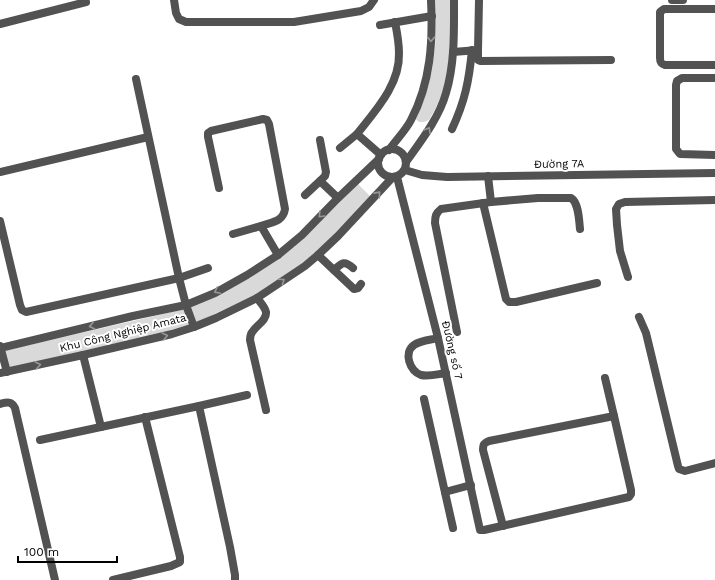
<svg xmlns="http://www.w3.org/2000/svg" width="715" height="580" font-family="'Work Sans',sans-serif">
<rect width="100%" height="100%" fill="#fff"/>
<g fill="#d9d9d9">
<path d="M435,0H450C450,29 452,64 443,92C439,102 434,111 429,120C425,122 419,124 416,119C423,103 429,86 432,69C437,47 436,22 435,0Z"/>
<path d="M358,184L371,197L336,233L315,253L303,263L255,295L195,323L189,307L216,296L250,278L280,258Z"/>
<path d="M185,309L190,324L171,330L83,351L8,368L3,351Z"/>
</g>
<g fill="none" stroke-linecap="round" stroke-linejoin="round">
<g stroke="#525252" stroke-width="8">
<path d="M174,0L176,13L179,19L186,22H294L361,11L369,7L374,0"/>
<path d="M672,0H683"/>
<path d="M715,9H664L660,12V58C660,62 661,64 665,65H715"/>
<path d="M0,24L86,2"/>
<path d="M380,25L432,16"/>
<path d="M478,50V60L480,61L611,60"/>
<path d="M453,52L478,50L479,0"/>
<path d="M715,78H682L677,81L676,85V149L680,154L715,155"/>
<path d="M136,79L179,278L186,305L194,327"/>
<path d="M452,129C465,101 469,81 472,50"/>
<path d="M340,148L357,134"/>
<circle cx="392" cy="163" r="14"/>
<path d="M389,150C396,140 406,130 411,120C431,82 433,41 431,0"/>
<path d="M381,155L357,134C375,111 400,85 399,53C399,43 397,32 395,22"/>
<path d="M406,162C421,141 439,118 446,93C455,63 454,31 454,0"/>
<path d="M405,170L422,175L447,177L715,173"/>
<path d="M0,172L148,137"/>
<path d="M397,177L438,338L480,530H484L629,497L631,494V490L614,416"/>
<path d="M320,181L325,176L326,172L320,140"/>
<path d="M219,188L208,137V133L211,131L263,119L267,120L269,124L285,209C283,222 272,222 261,226L278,255"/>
<path d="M305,195L320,181L338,198"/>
<path d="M491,202L538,198H571C579,203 579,221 580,229"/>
<path d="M483,203L506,299L509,302H516L597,283"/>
<path d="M0,221L20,305L22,310L26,312L179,278L208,268"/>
<path d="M233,234L261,226"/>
<path d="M318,255L354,289L358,288L361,284"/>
<path d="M334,270C342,263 344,260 353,268"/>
<path d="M628,277L620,251L617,225L616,209L619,204L625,202L715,200"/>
<path d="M257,298C260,302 265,307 266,312C267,320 257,325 253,331C251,333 250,336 250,340L266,410"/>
<path d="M639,317L646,333L678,466L679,469L685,471L715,463"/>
<path d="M457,332L435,223C435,216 436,213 441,209L491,202L488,176"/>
<path d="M438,338C431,340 421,340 414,345C403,353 410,371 421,375C429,377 438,374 446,373"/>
<path d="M0,346L7,372"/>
<path d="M0,348L133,316L186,305L215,293L247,275L278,255L302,235L338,198L379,159"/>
<path d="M83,355L101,427"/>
<path d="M0,373L83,355L172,334L194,327L216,318L257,298L305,266L318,255L338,236L392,178"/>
<path d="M424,399L453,528"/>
<path d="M0,404C7,402 12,401 15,408L55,580"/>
<path d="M199,406L247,395"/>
<path d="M40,440L199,406L230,547L235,575V580"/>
<path d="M445,492L471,485"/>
<path d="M503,526L483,450C483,444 484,443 489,441L614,416L605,378"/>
<path d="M113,580L171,566L180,562V557L145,417"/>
</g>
</g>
<defs><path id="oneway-chevron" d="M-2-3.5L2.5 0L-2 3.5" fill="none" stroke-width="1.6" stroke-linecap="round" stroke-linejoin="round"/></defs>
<g stroke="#979797">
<use href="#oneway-chevron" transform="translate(431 39) rotate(92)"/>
<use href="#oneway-chevron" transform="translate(428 130) rotate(-60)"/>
<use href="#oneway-chevron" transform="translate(378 194) rotate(-48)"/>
<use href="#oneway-chevron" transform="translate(321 215) rotate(134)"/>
<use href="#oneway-chevron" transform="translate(282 281) rotate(-34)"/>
<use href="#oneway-chevron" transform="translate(217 291) rotate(154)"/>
<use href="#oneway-chevron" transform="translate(92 326) rotate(167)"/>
<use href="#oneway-chevron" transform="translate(165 336) rotate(-13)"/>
<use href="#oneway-chevron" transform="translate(38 365) rotate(-12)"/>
</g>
<g text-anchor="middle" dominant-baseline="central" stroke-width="4" stroke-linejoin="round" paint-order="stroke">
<g font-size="11" fill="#000" stroke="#fff">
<text transform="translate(559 164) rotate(-1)">Đường 7A</text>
<text transform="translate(123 333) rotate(-14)">Khu Công Nghiệp Amata</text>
<text transform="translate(452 350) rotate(77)">Đường số 7</text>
</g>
</g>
<path d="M18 556v6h99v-6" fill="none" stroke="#000000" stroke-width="2"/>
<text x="24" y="556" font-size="12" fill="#000000" stroke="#ffffff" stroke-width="3" paint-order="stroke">100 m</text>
</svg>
